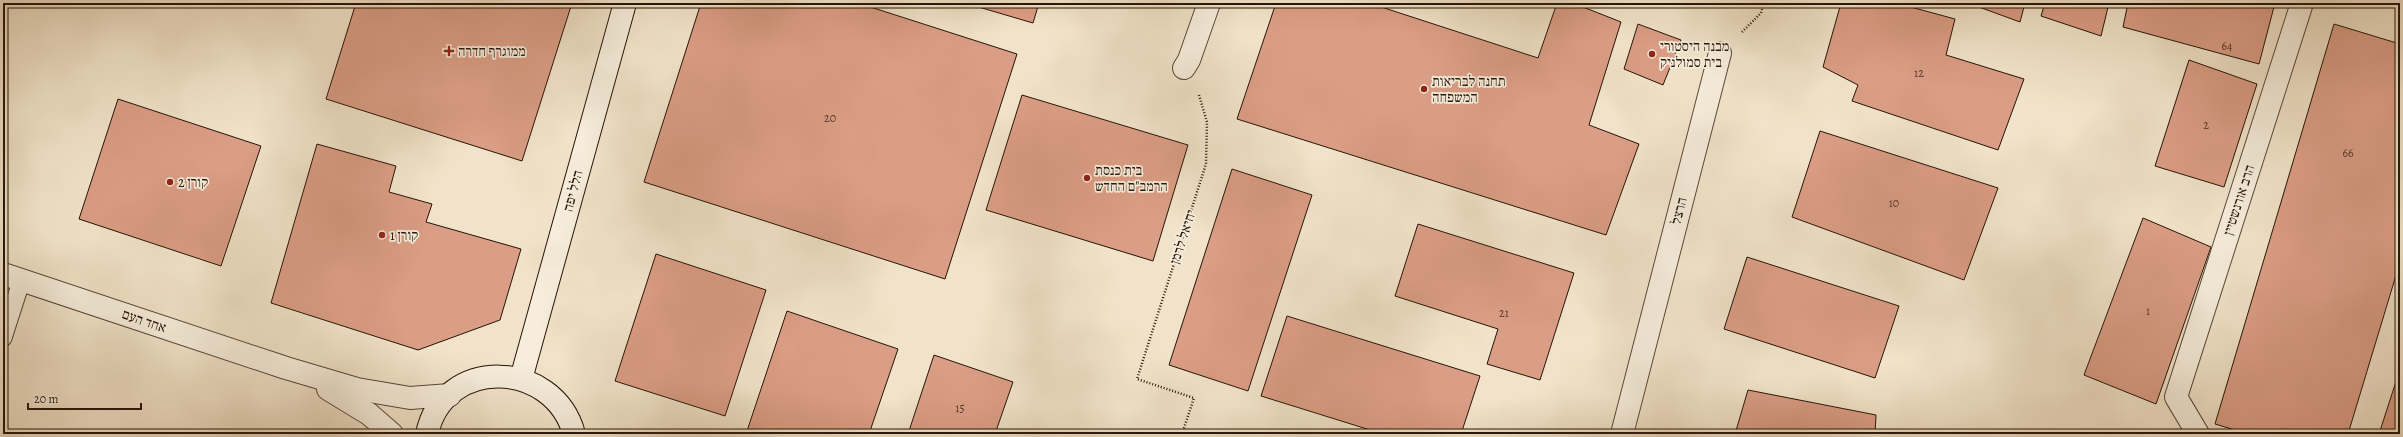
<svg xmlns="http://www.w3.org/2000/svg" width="2403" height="437" font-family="Alegreya,'Frank Ruhl Libre',serif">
<rect width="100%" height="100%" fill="#f1e3c9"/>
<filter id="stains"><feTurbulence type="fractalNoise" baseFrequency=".005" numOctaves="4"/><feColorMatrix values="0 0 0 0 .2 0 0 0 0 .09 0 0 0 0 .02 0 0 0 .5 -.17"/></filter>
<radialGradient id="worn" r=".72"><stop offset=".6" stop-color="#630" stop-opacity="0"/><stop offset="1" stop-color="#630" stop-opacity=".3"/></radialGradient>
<g fill="#da9d85" stroke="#261407">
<path d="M356,3H572L522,161L326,99Z"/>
<path d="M701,3H858L1017,54L945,279L644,182Z"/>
<path d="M965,3H1039L1033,23Z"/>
<path d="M1276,3H1369L1538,58L1557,3H1573L1621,22L1589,125L1639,144L1606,235L1237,119Z"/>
<path d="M1841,3H1896L1955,19L1946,55L2024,79L1998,150L1852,101L1858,85L1823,67Z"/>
<path d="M1968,3H2025L2020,22Z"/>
<path d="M2045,3H2109L2101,36L2041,16Z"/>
<path d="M2128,3H2275L2259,64L2123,27Z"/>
<path d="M1638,24L1681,40L1663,85L1624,69Z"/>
<path d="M2334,24L2400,44V262L2348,434H2248L2215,424Z"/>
<path d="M2189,60L2257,84L2224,187L2155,166Z"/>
<path d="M1022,95L1188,145L1153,261L986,210Z"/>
<path d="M118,99L261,146L221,266L79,219Z"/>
<path d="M1820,131L1998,188L1964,280L1792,217Z"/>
<path d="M317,144L396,166L389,192L432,204L426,222L521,249L500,320L418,350L271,303Z"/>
<path d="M1232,169L1312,195L1248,391L1169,365Z"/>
<path d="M2143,218L2211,247L2156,404L2084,375Z"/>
<path d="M1418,224L1574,273L1540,380L1487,364L1498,329L1395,296Z"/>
<path d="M656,254L766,290L725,416L615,381Z"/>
<path d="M1747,257L1899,306L1875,378L1724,329Z"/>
<path d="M787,311L898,349L869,434H746Z"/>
<path d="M1287,316L1480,376L1461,434H1383L1261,396Z"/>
<path d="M934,355L1013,382L995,434H908Z"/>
<path d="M2400,369V434H2379Z"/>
<path d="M1748,390L1876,415L1875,434H1735Z"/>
<path d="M1227,430L1239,434H1226Z"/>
</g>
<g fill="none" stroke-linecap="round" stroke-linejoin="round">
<g stroke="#594838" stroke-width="19">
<path id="lane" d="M3,338L22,279"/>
</g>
<g stroke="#594838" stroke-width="24">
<g id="street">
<path d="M1184,68L1189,60L1209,3"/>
<path d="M3,274L286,368L357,389L410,398L450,395"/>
<path d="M328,389L369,414L392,434"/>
<path d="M1622,434L1720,53"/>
<path d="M2198,434L2176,397L2302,3"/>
</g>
</g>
<g stroke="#261407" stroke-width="24">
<g id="secondary">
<path d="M521,379L625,3"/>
<path d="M427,434C443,356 554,359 574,434"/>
</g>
</g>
<g stroke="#261407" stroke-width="2.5" stroke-dasharray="1 2" stroke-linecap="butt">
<path d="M1742,32L1761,13L1764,3"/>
<path d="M1182,434L1194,398L1137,379L1206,164L1207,122L1199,95"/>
</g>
<use href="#lane" stroke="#f6eddc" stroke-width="17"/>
<use href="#street" stroke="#f6eddc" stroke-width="22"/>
<use href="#secondary" stroke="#f6eddc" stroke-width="22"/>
</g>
<g fill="#8f2418" stroke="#f6eddc" stroke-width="1.5">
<path d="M447 45h4v4h4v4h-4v4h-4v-4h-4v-4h4z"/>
<circle cx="1652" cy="54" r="4"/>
<circle cx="1424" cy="89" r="4"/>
<circle cx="1087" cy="178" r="4"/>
<circle cx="170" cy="182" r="4"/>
<circle cx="382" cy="235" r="4"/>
</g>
<g text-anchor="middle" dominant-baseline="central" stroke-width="3.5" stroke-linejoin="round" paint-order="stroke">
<g font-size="12" fill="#533626">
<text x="2227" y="46">64</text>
<text x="1919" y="73">12</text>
<text x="830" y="118">20</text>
<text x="2206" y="125">2</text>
<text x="2348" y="153">66</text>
<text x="1894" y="203">10</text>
<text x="2148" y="311">1</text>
<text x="1504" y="313">21</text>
<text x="960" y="408">15</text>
</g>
<g font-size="14" fill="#261407" stroke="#f6eddc" text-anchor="start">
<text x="1660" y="46">מבנה היסטורי<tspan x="1660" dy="16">בית סמולניק</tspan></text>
<text x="458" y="51">ממוגרף חדרה</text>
<text x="1432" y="81">תחנה לבריאות<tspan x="1432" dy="16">המשפחה</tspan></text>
<text x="1095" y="170">בית כנסת<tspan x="1095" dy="16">הרמב"ם החדש</tspan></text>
<text x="178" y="182">קורן 2</text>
<text x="390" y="235">קורן 1</text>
</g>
<g font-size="14" fill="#261407" stroke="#f6eddc">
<text transform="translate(573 191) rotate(-75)">הלל יפה</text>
<text transform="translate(2239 200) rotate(-72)">הרב אורנשטיין</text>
<text transform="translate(1679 211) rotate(-76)">הרצל</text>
<text transform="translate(1183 237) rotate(-72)">יחיאל לרמן</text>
<text transform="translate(144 321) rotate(19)">אחד העם</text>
</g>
</g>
<rect width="2403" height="437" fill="none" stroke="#f1e3c9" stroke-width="16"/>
<rect x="4" y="4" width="2395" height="429" fill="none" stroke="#261407" stroke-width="2"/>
<rect x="8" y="8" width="2387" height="421" fill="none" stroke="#261407"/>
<path d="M28 403v6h113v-6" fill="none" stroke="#261407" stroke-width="2"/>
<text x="34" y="403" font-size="12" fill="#261407" stroke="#f6eddc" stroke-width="3" paint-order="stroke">20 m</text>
<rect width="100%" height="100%" filter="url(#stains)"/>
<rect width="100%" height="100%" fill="url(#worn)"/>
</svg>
